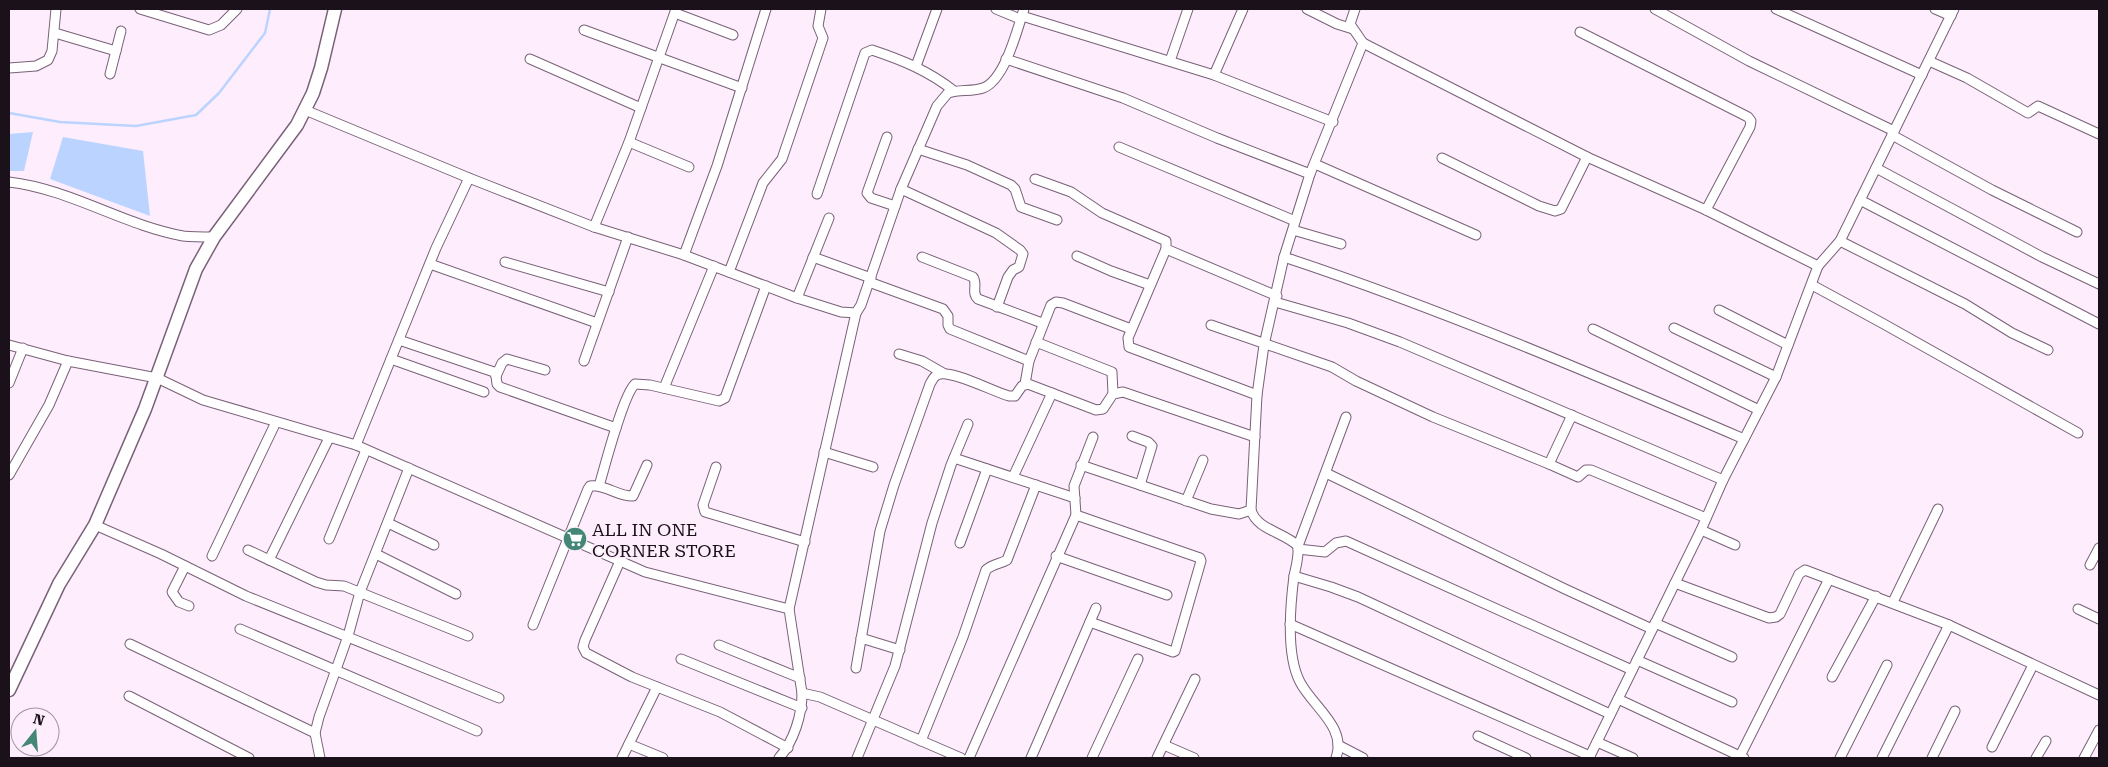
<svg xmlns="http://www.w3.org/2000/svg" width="2108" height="767" font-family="'Roboto Serif',serif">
<rect width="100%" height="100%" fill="#feedfd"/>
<g fill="#bbd4ff">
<path d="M33,132L24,171H9V134Z"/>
<path d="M63,137L143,151L150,216L50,179Z"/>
</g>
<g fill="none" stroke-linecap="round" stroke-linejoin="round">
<path stroke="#bbd4ff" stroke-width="2.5" d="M9,113L60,122L136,126L196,115L219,93L265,33L270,9"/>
<g stroke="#796178" stroke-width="11">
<g id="minor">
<path d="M140,9L209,30L221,25L237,9"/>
<path d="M996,9L1020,19"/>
<path d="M1307,9L1337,24L1353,29"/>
<path d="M1655,9L1749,61L1894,131"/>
<path d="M1776,9L1922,75"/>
<path d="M1935,9L1951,16"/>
<path d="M675,13L733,35"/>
<path d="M1022,16L1214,75L1333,122"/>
<path d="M584,30L742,88"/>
<path d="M1580,32L1748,117L1751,121L1750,127L1706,210"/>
<path d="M55,33L116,51"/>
<path d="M1363,43L1587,157L1706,210L1818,266L1840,241L1954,9"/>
<path d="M530,59L641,108"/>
<path d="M1006,59L1123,98L1217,138L1310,174"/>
<path d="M1170,61L1188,9"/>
<path d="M1929,61L1967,78L2028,113L2038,106L2099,134"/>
<path d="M916,66L937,9"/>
<path d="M9,68L36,66L48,60L52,51L56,9"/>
<path d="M110,74L121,31"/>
<path d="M1214,75L1243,9"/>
<path d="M305,110L469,178L594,227L684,255L797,298L841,312L856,313L861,305L901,189L937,106L948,93C959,89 972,92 983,88C1005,80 1017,30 1024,9"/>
<path d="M1892,135L1992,190L2077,232"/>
<path d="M887,137L867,193L871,198L895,206"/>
<path d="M629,142L689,167"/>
<path d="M1119,147L1295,221"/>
<path d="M918,149L967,165L1011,185L1015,189L1021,207L1057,220"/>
<path d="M1442,158L1539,206L1555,211L1561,209L1587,157"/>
<path d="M1315,164L1476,235"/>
<path d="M1876,168L2042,257L2099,284"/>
<path d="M1035,179L1071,192L1102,213L1166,241V249L1128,338L1129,347L1257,395"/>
<path d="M9,182C70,189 123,225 183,236C193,237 204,237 214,237"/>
<path d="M901,189L996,233L1020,250L1023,254L1019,267L1013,270L1008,277L997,307"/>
<path d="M817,194L865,53L872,50C902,60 929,71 954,91"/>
<path d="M1860,200L2099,324"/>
<path d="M594,227L629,142L676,9"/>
<path d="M1293,230L1341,244"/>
<path d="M1840,241L1965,304L2012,333L2048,350"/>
<path d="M1166,249L1277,296"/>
<path d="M684,255L717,166L766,9"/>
<path d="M1077,256L1111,271L1150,285"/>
<path d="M813,257L871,278"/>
<path d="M922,257L973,277C978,284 971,293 978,299L1042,323"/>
<path d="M1284,257C1441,309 1593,374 1744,439"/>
<path d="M505,262L609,292"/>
<path d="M430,264L597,323"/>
<path d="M729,272L763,183L782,159L823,38L818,26L821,9"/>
<path d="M869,282L943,309L948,316V325L950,329L1029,361"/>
<path d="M1812,285L1882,323L2078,433"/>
<path d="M797,298L829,218"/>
<path d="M1275,302L1348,323L1400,342L1723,480"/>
<path d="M1719,310L1788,345"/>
<path d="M1211,325L1332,367L1356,381L1433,417L1549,464L1572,415"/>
<path d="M1674,328L1776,377"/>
<path d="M1593,329L1759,410"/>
<path d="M399,340L494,372L496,376L497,384L500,387L616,428"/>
<path d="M1036,342L1112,372L1113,394"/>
<path d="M9,345L68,361L157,378L203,400L356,445L645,572L789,609L802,693"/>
<path d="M899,354L922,361L943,373"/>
<path d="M391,359L484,392"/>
<path d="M584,361L628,237"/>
<path d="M496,376L502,363L507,359L545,370"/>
<path d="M9,383L23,348"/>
<path d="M1025,384L1029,361L1051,305L1056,302L1063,303L1131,329"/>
<path d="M664,388L714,266"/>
<path d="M1132,436L1148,442L1152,446L1140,485"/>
<path d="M356,445L436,248L469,178"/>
<path d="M824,452L873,467"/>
<path d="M954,458L1075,498"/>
<path d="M1549,464L1578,477L1586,470H1591L1706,518"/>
<path d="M1081,465L1211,509L1239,514L1251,510"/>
<path d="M716,467L703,505L705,512L805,542"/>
<path d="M1326,473L1565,589L1652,629"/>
<path d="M9,475L49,405L68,361"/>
<path d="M1013,477L1052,393"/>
<path d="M599,486C605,466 623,395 635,384L650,385L719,401L725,398L766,286"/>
<path d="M1186,501L1203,460"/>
<path d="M388,523L434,545"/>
<path d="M95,525L161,554L246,596L499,698"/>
<path d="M1701,530L1735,545"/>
<path d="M329,539L366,450"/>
<path d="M960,543L987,469"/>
<path d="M1298,546L1346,417"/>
<path d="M1298,549L1325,552L1336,543L1346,541L1632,670"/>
<path d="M248,550L316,582L326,585L344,586L468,636"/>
<path d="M376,554L456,594"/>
<path d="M212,556L276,422"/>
<path d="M1056,556L1167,595"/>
<path d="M269,560L329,438"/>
<path d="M620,561L585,640L583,647L586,653L632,677L720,712L788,748"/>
<path d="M2090,565L2099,548"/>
<path d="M185,566L172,592L179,602L189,606"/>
<path d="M1294,576L1331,587L1358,597L1610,714"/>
<path d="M1675,583L1769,618L1776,617L1780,614L1799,574L1805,570L1949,625L2099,695"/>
<path d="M1893,602L1938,509"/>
<path d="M789,609L856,313"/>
<path d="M2078,609L2099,619"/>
<path d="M1090,622L1173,652L1175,651L1201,561L1200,558L1076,515L1074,486L1093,437"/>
<path d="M1655,623L1732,657"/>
<path d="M1290,624L1590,756"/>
<path d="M533,625L588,489L590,486C605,484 619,497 633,496L647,465"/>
<path d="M240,629L477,731"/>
<path d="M861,638L900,650"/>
<path d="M130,644L315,733"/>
<path d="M719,645L800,678"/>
<path d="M681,659L802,708"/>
<path d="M1637,660L1732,702"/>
<path d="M856,668L880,531L894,485L930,384C932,381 933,377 937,375C949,368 994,392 1009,396H1015L1022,386L1028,384L1096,410L1103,409L1113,394L1123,392L1255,437"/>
<path d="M1832,677L1876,596"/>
<path d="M129,696L249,758"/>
<path d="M1618,699L1744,758"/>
<path d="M1478,736L1526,758"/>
<path d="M921,741L963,637L986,570C992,564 1000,564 1007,560L1036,485"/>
<path d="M1597,742L1633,758"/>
<path d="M629,744L663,758"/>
<path d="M1164,745L1194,758"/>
<path d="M1338,745L1363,758"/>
<path d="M1992,747L2033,665"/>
<path d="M1740,756L1829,579"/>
<path d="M320,758L315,733L319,717L348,636L360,592L409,468"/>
<path d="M622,758L657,687"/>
<path d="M779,758C794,741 802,715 802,693L820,697L961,758"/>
<path d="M857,758L895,666L932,523L951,465L968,424"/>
<path d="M969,758L1076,515"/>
<path d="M1031,758L1096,608"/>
<path d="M1092,758L1138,659"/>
<path d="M1157,758L1195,679"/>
<path d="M1336,758C1347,727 1313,707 1300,682C1286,655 1290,607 1294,576C1296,566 1299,557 1298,546C1284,532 1257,530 1251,510L1257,395L1264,345L1284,257L1310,174L1363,43L1350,24L1355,9"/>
<path d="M1589,758L1701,530L1723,480L1776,377L1818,266"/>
<path d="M1840,758L1887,665"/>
<path d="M1882,758L1949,625"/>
<path d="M1932,758L1955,711"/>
<path d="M2036,758L2046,741"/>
<path d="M2084,758L2099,730"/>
</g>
</g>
<g stroke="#796178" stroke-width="15">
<path id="secondary" d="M9,690L59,584L95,525L145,409L196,269L214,237L297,125L313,93L321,68L335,9"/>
</g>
<use href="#minor" stroke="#fff" stroke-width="9"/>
<use href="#secondary" stroke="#fff" stroke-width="12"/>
</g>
<defs>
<g id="supermarket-disc" transform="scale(1.25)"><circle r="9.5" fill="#458777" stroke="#feedfd"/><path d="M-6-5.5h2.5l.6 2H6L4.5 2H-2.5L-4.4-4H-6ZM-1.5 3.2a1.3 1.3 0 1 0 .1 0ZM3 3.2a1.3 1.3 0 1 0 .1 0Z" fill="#fff"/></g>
</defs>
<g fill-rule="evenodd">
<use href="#supermarket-disc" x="575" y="539"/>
</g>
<g text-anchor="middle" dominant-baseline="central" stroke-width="4" stroke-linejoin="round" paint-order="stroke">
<g font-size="18" fill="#1a111a" stroke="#feedfd" text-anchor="start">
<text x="592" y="529">ALL IN ONE<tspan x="592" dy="21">CORNER STORE</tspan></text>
</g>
</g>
<rect width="2108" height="767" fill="none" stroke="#1a111a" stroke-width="20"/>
<g transform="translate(35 732) rotate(17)"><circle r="24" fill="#feedfd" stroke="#a395a2"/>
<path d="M0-4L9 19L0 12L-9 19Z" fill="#458777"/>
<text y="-8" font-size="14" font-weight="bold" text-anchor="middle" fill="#1a111a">N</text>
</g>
</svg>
